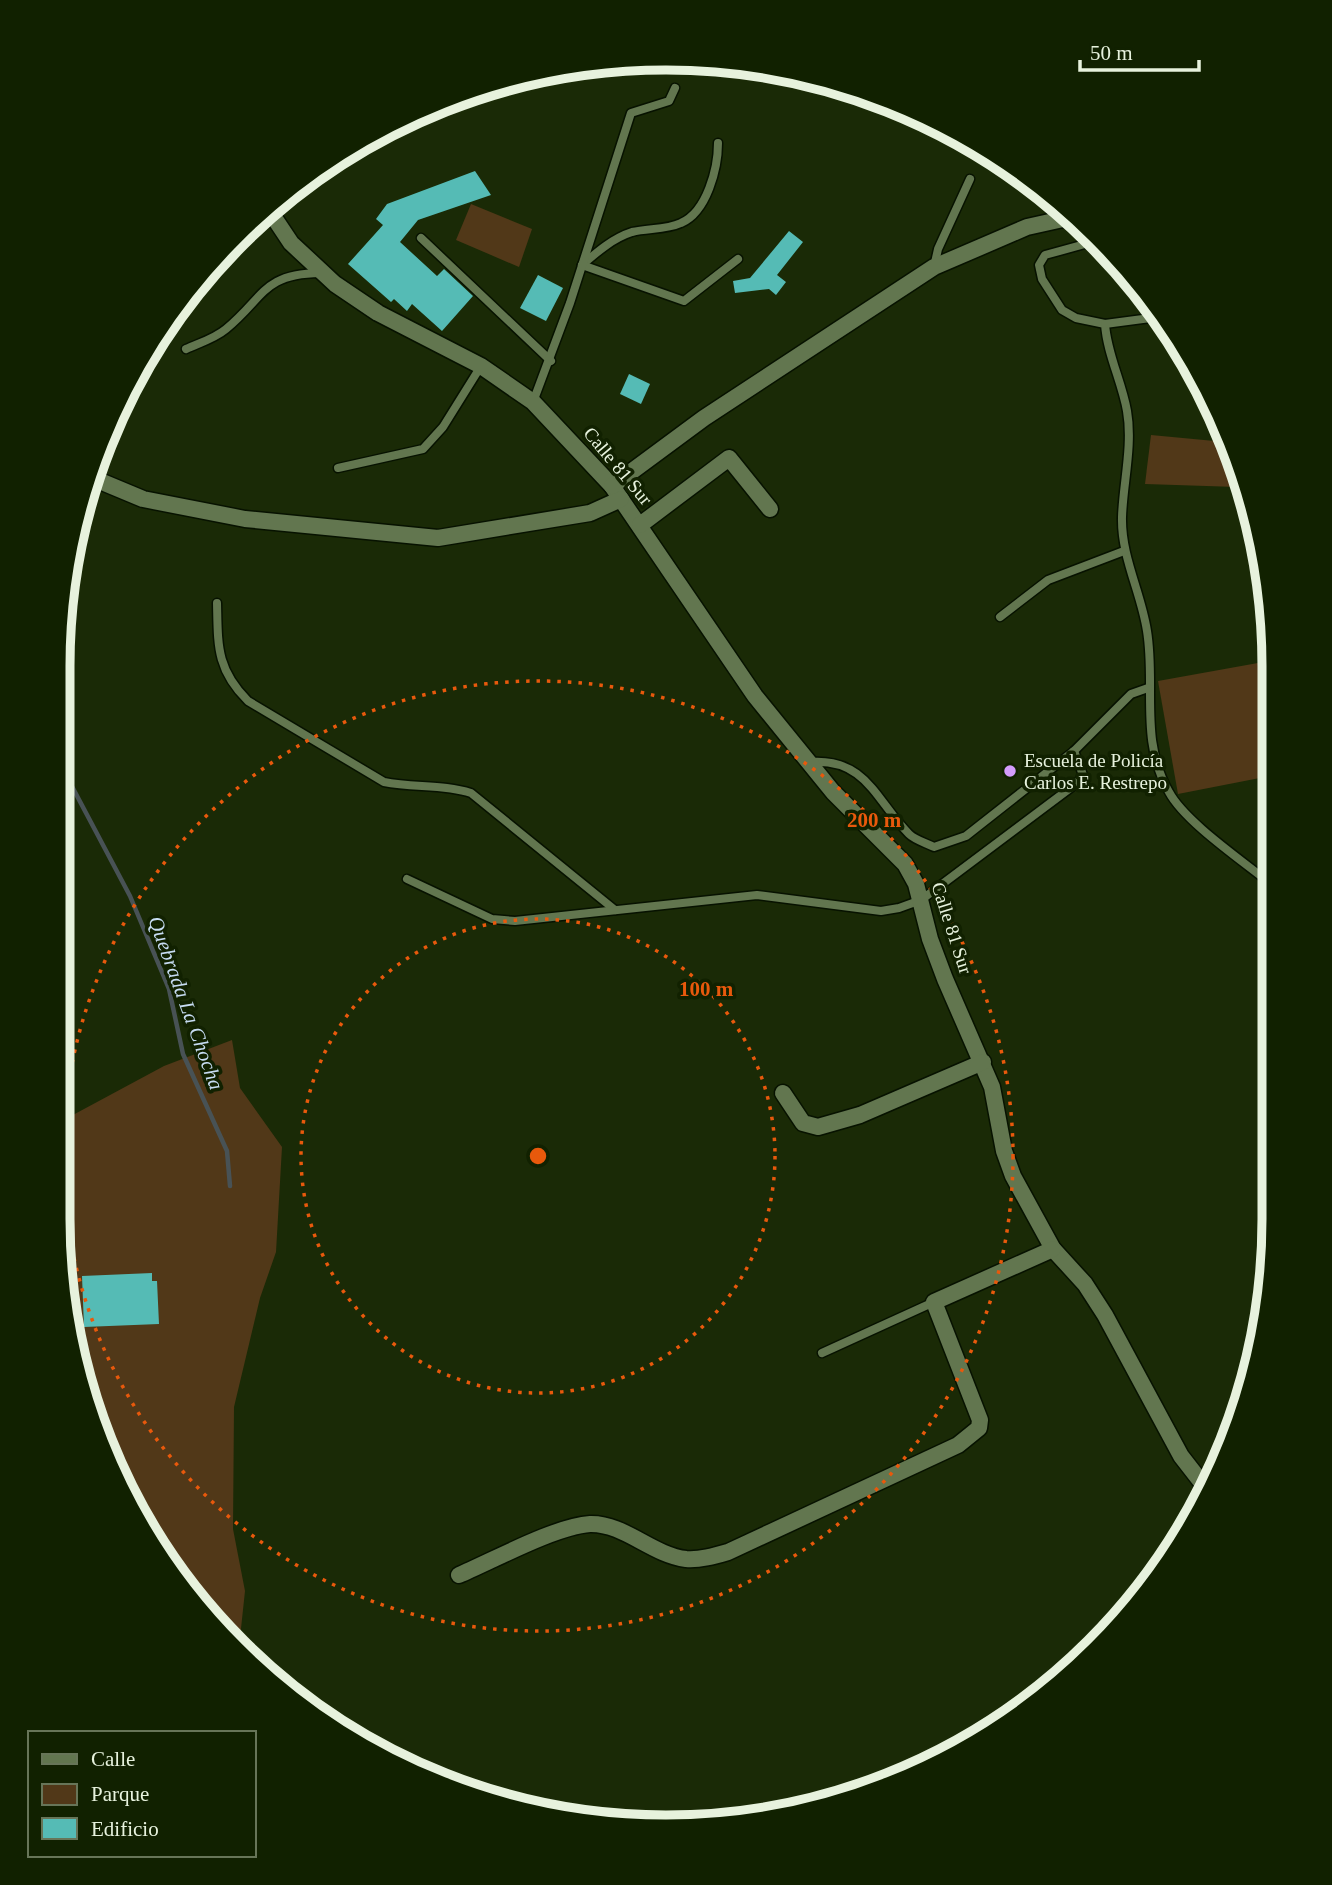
<svg xmlns="http://www.w3.org/2000/svg" width="1332" height="1885" font-family="'Times New Roman',serif">
<rect width="100%" height="100%" fill="#1a2a06"/>
<g fill="#513818">
<path d="M471,204L532,229L519,267L456,240Z"/>
<path d="M1151,435L1225,442L1237,487L1145,484Z"/>
<path d="M1269,661L1270,776L1178,794L1158,681Z"/>
<path d="M232,1040L240,1088L282,1147L276,1252L260,1298L234,1407L233,1529L245,1591L239,1647L160,1557L79,1377L58,1219V1123L164,1066Z"/>
</g>
<g fill="none" stroke-linecap="round" stroke-linejoin="round">
<path stroke="#485255" stroke-width="4.5" d="M58,760L130,896L169,989L183,1054L227,1151L230,1186"/>
</g>
<g fill="#55bbb5">
<path d="M475,171L491,195L418,220L400,242L437,276L444,269L473,296L442,331L412,304L407,311L394,299L391,302L348,264L383,225L376,219L387,204Z"/>
<path d="M789,231L803,242L777,275L786,282L776,295L769,289L735,293L733,281L750,278Z"/>
<path d="M538,275L563,288L546,321L520,308Z"/>
<path d="M629,374L650,384L641,404L620,394Z"/>
<path d="M152,1273V1281H157L159,1324L84,1327L82,1276Z"/>
</g>
<g fill="none" stroke-linecap="round" stroke-linejoin="round">
<g stroke="#071200" stroke-width="11">
<g id="lane">
<path d="M421,238L551,361"/>
<path d="M1085,244L1045,255L1039,265L1042,279L1062,310L1076,318L1105,324C1107,354 1122,382 1127,411C1133,445 1123,484 1122,517C1121,557 1141,592 1147,631C1156,686 1139,740 1169,792C1185,822 1243,861 1271,884"/>
<path d="M582,265C597,252 613,238 632,232C648,228 666,230 681,223C707,212 718,168 718,143"/>
<path d="M582,265L684,301L738,259"/>
<path d="M934,267L938,249L970,179"/>
<path d="M1105,324L1158,317"/>
<path d="M186,349C199,343 214,339 226,329C265,297 262,274 320,273"/>
<path d="M533,402L570,303L631,113L669,101L675,88"/>
<path d="M338,468L423,449L443,427L481,366"/>
<path d="M217,603C218,645 216,669 248,701L384,782C413,788 443,784 471,793L615,910"/>
<path d="M1000,617L1048,580L1124,551"/>
<path d="M812,762C867,759 876,801 909,834C915,840 926,843 934,847L966,836L1074,751L1131,694L1148,688"/>
<path d="M407,879L492,919L515,921L757,895L881,911L899,908L921,900L1077,783L1083,775L1074,751"/>
<path d="M822,1353L934,1302"/>
</g>
</g>
<g stroke="#071200" stroke-width="19">
<g id="street">
<path d="M267,207L291,243L335,284L378,313L481,366L533,402L612,486L755,696L833,792L905,864L916,884L930,939L945,979L992,1087L1004,1151L1013,1176L1053,1249L1085,1284L1105,1315L1181,1456L1209,1492"/>
<path d="M95,479L143,499L245,519L438,538L590,513L621,499"/>
<path d="M612,486L704,418L934,267L1027,227L1072,217"/>
<path d="M640,525L729,458L770,509"/>
<path d="M783,1093L803,1123L818,1127L860,1115L983,1062"/>
<path d="M459,1575C492,1561 556,1526 590,1524C624,1523 652,1555 686,1559C700,1560 714,1556 728,1552L958,1445L979,1428L980,1420L934,1302L1053,1249"/>
</g>
</g>
<use href="#lane" stroke="#62764f" stroke-width="8"/>
<use href="#street" stroke="#62764f" stroke-width="16"/>
</g>
<g fill="none" stroke="#e8590c" stroke-width="3.5" stroke-dasharray="3.5 7">
<circle cx="538" cy="1156" r="237"/>
<circle cx="538" cy="1156" r="475"/>
</g>
<circle fill="#d49cfc" stroke="#112100" stroke-width="2.5" cx="1010" cy="771" r="7"/>
<g text-anchor="middle" dominant-baseline="central" stroke-width="7" stroke-linejoin="round" paint-order="stroke">
<g font-size="19" fill="#e7f2dd" stroke="#112100">
<text transform="translate(618 466) rotate(50)">Calle 81 Sur</text>
<text transform="translate(952 928) rotate(72)">Calle 81 Sur</text>
</g>
<g font-size="19" fill="#e7f2dd" stroke="#112100" text-anchor="start">
<text x="1024" y="760">Escuela de Policía<tspan x="1024" dy="22">Carlos E. Restrepo</tspan></text>
</g>
<g font-size="21" font-style="italic" fill="#c7dcf2" stroke="#112100">
<text transform="translate(186 1003) rotate(70)">Quebrada La Chocha</text>
</g>
</g>
<path d="M0 0H1332V1885H0ZM666 70H666A596 596 0 0 1 1262 666V1219A596 596 0 0 1 666 1815H666A596 596 0 0 1 70 1219V666A596 596 0 0 1 666 70Z" fill="#112100" fill-rule="evenodd"/>
<path fill="none" stroke="#e7f2dd" stroke-width="9" d="M666 70H666A596 596 0 0 1 1262 666V1219A596 596 0 0 1 666 1815H666A596 596 0 0 1 70 1219V666A596 596 0 0 1 666 70Z"/>
<circle cx="538" cy="1156" r="10" fill="#e8590c" stroke="#112100" stroke-width="3.5"/>
<g font-size="21" text-anchor="middle" font-weight="bold" fill="#e8590c" stroke="#112100" stroke-width="7" stroke-linejoin="round" paint-order="stroke">
<text x="874" y="827">200 m</text>
<text x="706" y="996">100 m</text>
</g>
<rect x="28" y="1731" width="228" height="126" fill="#112100" stroke="#677558" stroke-width="2"/>
<rect x="42" y="1754" width="35" height="10" fill="#62764f" stroke="#677558" stroke-width="2"/>
<text x="91" y="1766" font-size="21" fill="#e7f2dd">Calle</text>
<rect x="42" y="1784" width="35" height="21" fill="#513818" stroke="#677558" stroke-width="2"/>
<text x="91" y="1801" font-size="21" fill="#e7f2dd">Parque</text>
<rect x="42" y="1818" width="35" height="21" fill="#55bbb5" stroke="#677558" stroke-width="2"/>
<text x="91" y="1836" font-size="21" fill="#e7f2dd">Edificio</text>
<path d="M1080 60v10h119v-10" fill="none" stroke="#e7f2dd" stroke-width="3.5"/>
<text x="1090" y="60" font-size="21" fill="#e7f2dd" stroke="#112100" stroke-width="5" paint-order="stroke">50 m</text>
</svg>
